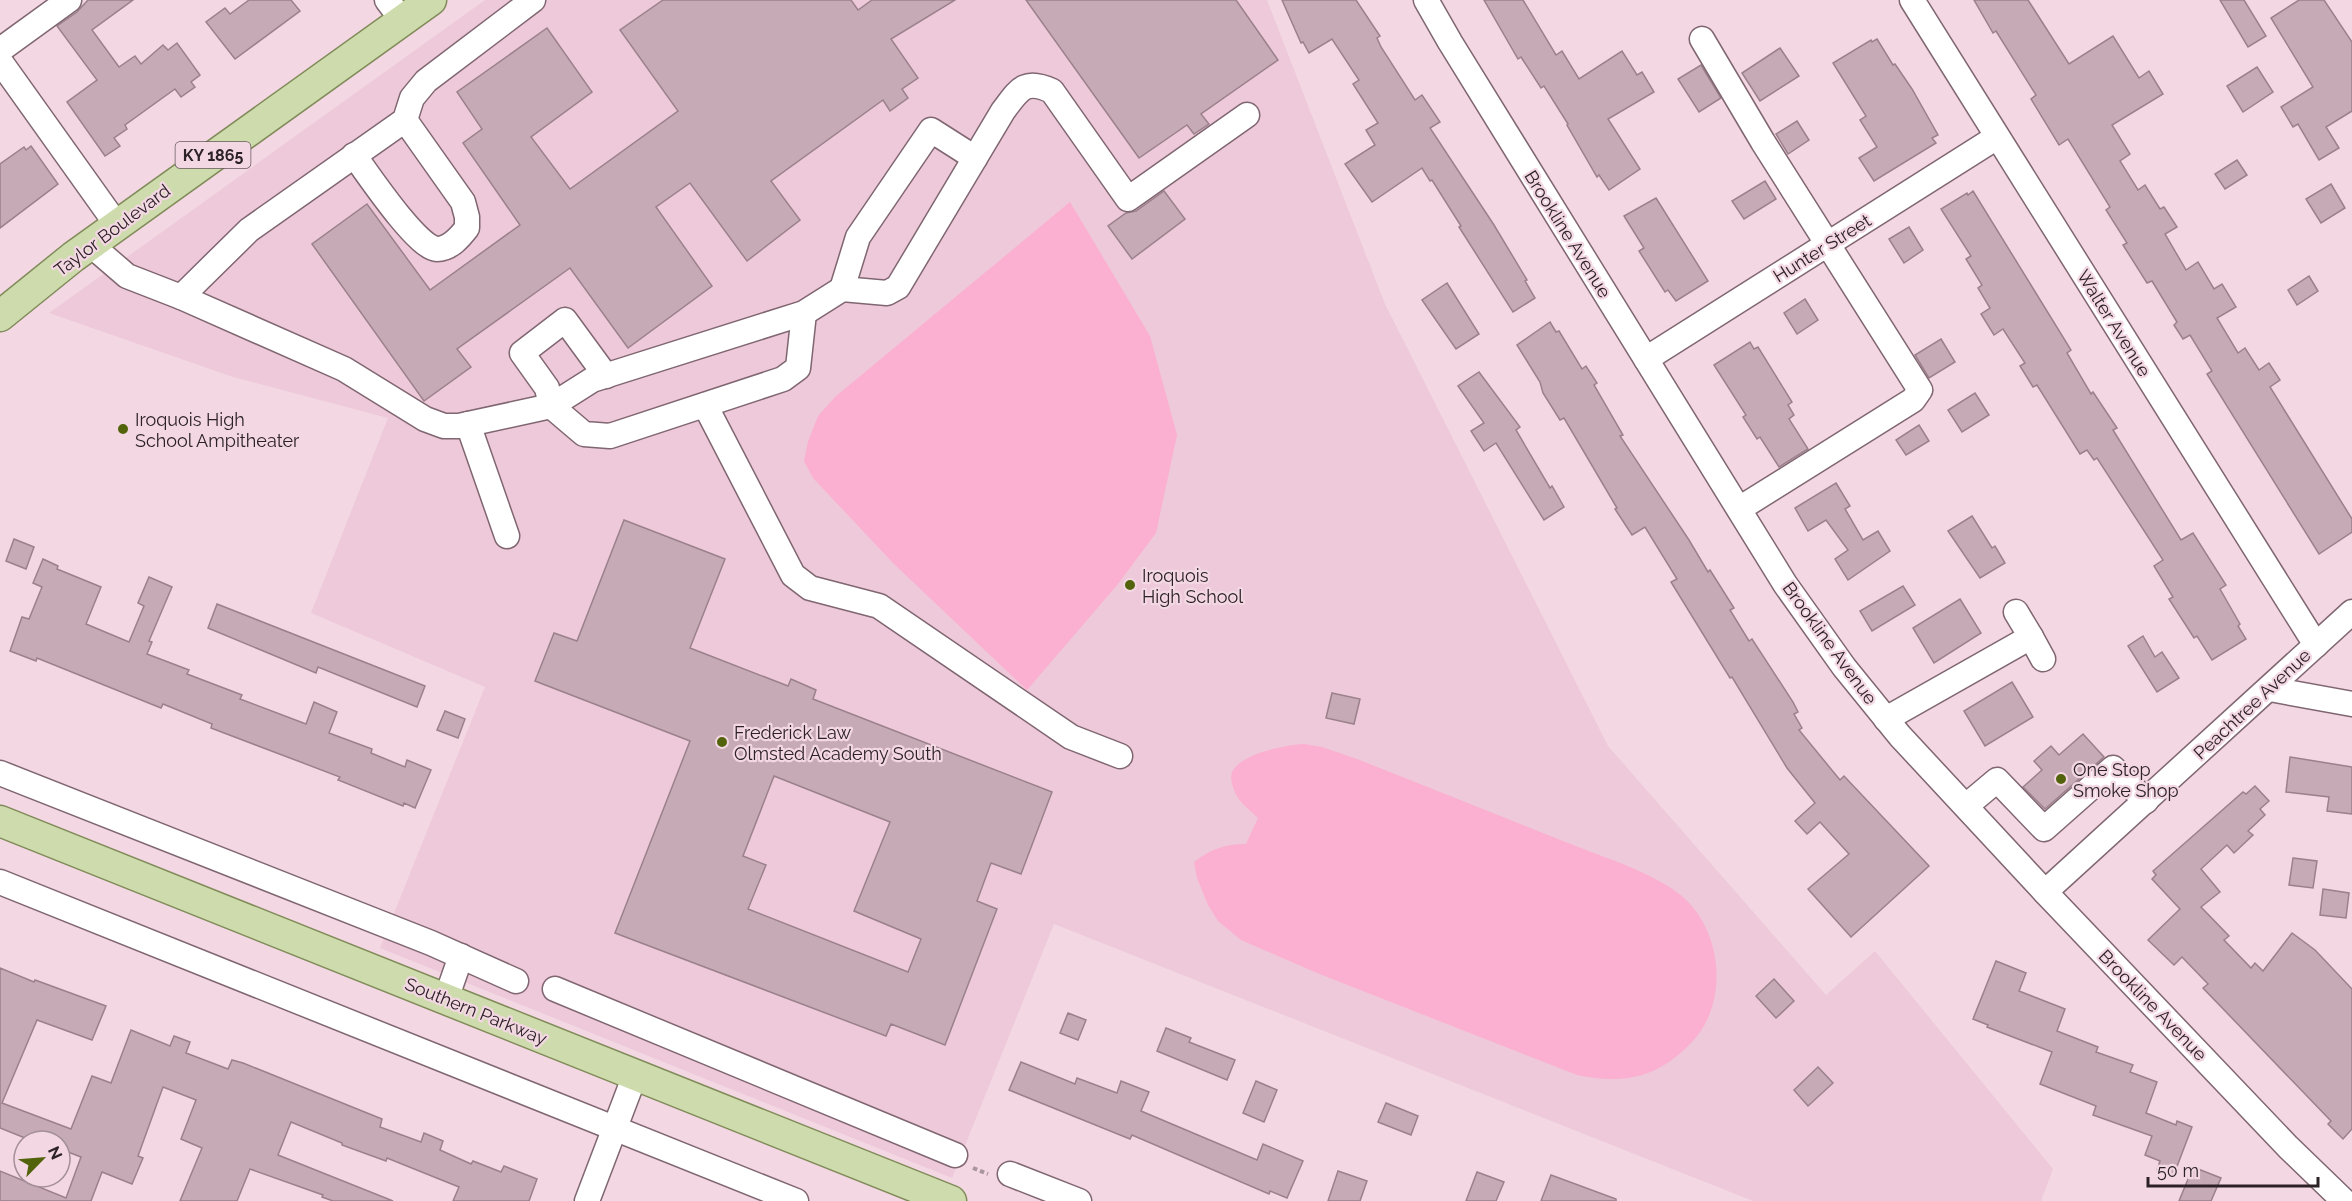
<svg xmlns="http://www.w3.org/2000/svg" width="2352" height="1201" font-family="Raleway,sans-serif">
<rect width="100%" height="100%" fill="#f3d7e3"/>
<path fill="#eec9d9" d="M485,0H1267L1385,304L1608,746L1826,995L1875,951L2053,1169L2041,1201H1753L1054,924L952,1178L380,948L485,687L311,613L388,418L233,377L49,313Z"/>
<g fill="#fbafd1">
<path d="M1070,202L1150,336L1177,435L1156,533L1118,584L1027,690L894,564L813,478L804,461L808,442L818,416L835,397Z"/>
<path d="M1304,744L1322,747L1357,759C1427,787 1498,815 1568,843C1605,858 1653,872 1683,897C1724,933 1729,1007 1689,1045C1655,1079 1623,1084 1577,1075L1317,973L1241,940L1218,921L1208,905L1197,878L1194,862C1211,849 1225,844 1246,844L1258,818C1250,810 1238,802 1234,790C1232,785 1230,777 1232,772C1242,753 1286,745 1304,744Z"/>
</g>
<g fill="#c6abb6" stroke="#9b818c" stroke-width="1.5" fill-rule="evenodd">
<path d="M88,0H133L92,30L119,67L135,56L141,64L163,45L168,50L177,43L200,75L191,82L195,87L181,97L175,89L125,125L127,129L114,138L120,146L105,156L67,102L97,80L57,26L77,12Z"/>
<path d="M249,0H291L300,11L235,59L206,22L225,8L230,14Z"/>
<path d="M663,0H851L858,10L872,0H955L891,39L918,78L902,89L908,98L890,111L883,100L771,181L800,220L747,261L690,183L656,207L712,286L628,348L570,268L457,349L471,367L424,401L312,244L367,204L430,290L520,225L463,143L482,129L457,92L547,28L592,92L531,137L570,189L678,111L620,30Z"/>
<path d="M1026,0H1236L1278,60L1201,114L1209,124L1194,134L1187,125L1139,158Z"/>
<path d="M1282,0H1356L1380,36L1377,38L1381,47L1415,100L1422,95L1440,122L1430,128L1494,225L1527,280L1525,281L1535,298L1513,312L1459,227L1461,226L1432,180L1430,181L1422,168L1372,202L1345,164L1375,145L1366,130L1378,123L1353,84L1359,80L1332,39L1309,53L1303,42L1301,43Z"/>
<path d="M1484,0H1523L1556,55L1562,51L1579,79L1622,51L1637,75L1642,72L1654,92L1608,119L1640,169L1609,190L1599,175L1597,177L1567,125L1568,124L1544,86L1541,88L1521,57L1518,59Z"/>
<path d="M1974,0H2028L2069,64L2113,36L2139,78L2149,71L2163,94L2112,125L2130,154L2120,161L2138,190L2145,185L2160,209L2164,207L2177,227L2165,234L2186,270L2198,262L2214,289L2222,284L2236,307L2217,318L2238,353L2245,348L2259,370L2269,363L2280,380L2270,387L2352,519V532L2319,554L2207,374L2212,371L2190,335L2183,339L2174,325L2177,322L2152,281L2147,283L2123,245L2127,243L2106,210L2110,207L2068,139L2059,145L2031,99L2036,95L1996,31L1993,33Z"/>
<path d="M2220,0H2244L2266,36L2248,47Z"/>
<path d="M2299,0H2324L2352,42V111L2326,127L2339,148L2319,160L2298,124L2293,127L2281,107L2313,87L2271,18Z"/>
<path d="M1877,39L1893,65L1895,64L1912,89L1938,135L1932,138L1936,143L1874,181L1859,158L1877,147L1860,120L1866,116L1833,63L1871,40L1872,42Z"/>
<path d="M1780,48L1799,76L1760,101L1742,73Z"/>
<path d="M1701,65L1721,98L1699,112L1678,79Z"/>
<path d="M2257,67L2273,92L2243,112L2227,86Z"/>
<path d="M1797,121L1809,140L1788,154L1776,134Z"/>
<path d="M31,146L58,184L0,228V164L24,147L26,150Z"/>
<path d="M2237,160L2247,175L2225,189L2215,174Z"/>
<path d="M1765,181L1776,199L1744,219L1732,201Z"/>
<path d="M2331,184L2345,208L2321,223L2306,199Z"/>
<path d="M1164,191L1185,219L1132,259L1108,226L1126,213L1136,211Z"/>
<path d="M1973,191L2071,350L2067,353L2091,394L2093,392L2117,428L2113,430L2181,540L2193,533L2226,585L2220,589L2240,624L2238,626L2246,639L2212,660L2197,636L2194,638L2169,599L2173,597L2154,566L2163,560L2097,458L2094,460L2087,450L2080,454L2037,385L2033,387L2020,366L2025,363L2003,329L1994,335L1981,314L1990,308L1978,288L1982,285L1966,259L1971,256L1941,209L1967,193L1968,195Z"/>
<path d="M1656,198L1708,281L1676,301L1668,290L1665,292L1639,251L1644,248L1624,216Z"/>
<path d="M1909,227L1923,250L1904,263L1889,239Z"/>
<path d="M2309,276L2318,291L2297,305L2288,290Z"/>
<path d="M1447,283L1479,334L1456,349L1422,300Z"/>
<path d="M1805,299L1818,320L1797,334L1784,313Z"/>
<path d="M1550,322L1556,332L1559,331L1582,369L1586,366L1597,383L1594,385L1623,435L1620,436L1689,540L1708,572L1710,570L1734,608L1730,610L1749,641L1752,639L1793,702L1798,712L1794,714L1802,728L1799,730L1840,780L1844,776L1929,866L1851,937L1808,889L1849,854L1820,822L1807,834L1795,821L1815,803L1787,768L1732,677L1730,678L1671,582L1677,579L1645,527L1632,535L1615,509L1617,508L1564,418L1560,420L1543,393L1540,382L1517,345Z"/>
<path d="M1941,339L1955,362L1929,378L1915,355Z"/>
<path d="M1750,342L1754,349L1758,347L1792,402L1788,405L1794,415L1789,419L1808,449L1779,467L1760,437L1757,439L1743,417L1746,415L1714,365Z"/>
<path d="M1479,372L1520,427L1516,430L1550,488L1552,486L1564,507L1544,520L1496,443L1484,451L1471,431L1484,423L1458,386Z"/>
<path d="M1975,393L1989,415L1962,432L1948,410Z"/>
<path d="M1919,425L1929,441L1906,455L1896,440Z"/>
<path d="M1836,483L1850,506L1845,509L1863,540L1878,531L1890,551L1848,580L1835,559L1848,550L1826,520L1808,531L1795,508Z"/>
<path d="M1972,516L1992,548L1995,546L2005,563L1980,578L1948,531Z"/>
<path d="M624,520L725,559L690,648L788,686L791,679L816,690L813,699L1052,792L1021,874L991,863L977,901L997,909L945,1045L891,1024L886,1036L615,933L690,741L535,681L554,633L577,641ZM774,776L890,822L854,911L921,939L908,972L748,909L766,865L743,856Z"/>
<path d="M14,539L34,547L26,569L6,561Z"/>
<path d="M43,559L58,566L57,569L101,587L86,624L129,642L144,606L138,603L149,577L172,587L149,641L152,642L147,654L189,670L187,674L242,695L240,699L306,724L314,702L337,712L329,733L372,749L371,753L405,767L407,760L431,770L415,808L404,803L403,806L338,780L340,777L211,728L212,724L163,704L161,708L37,658L36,661L10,651L22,617L29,619L42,587L33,583Z"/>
<path d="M1903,586L1915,605L1872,631L1860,611Z"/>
<path d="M1960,599L1981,633L1934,663L1913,628Z"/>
<path d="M217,604L425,686L417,707L318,667L316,673L208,628Z"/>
<path d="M2143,636L2155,657L2162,652L2179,678L2157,692L2128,646Z"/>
<path d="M2012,682L2033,717L1985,746L1964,711Z"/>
<path d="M1332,693L1360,699L1354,724L1326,718Z"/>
<path d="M445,711L465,719L458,738L437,730Z"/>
<path d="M2083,734L2104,757L2045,809L2023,787L2042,770L2034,761L2051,746L2059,755Z"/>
<path d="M2290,757L2352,767V814L2327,811L2329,797L2286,792Z"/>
<path d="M2255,786L2269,801L2260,809L2265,815L2248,831L2253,835L2234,853L2227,845L2201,869L2220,892L2201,907L2229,936L2224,940L2251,968L2255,963L2263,971L2292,933L2315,950L2352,989V1129L2343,1139L2328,1124L2331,1121L2203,988L2208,984L2182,957L2174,965L2148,940L2180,909L2152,879L2156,875L2153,871L2243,792L2246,794Z"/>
<path d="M2293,858L2317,861L2313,888L2289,885Z"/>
<path d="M2323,889L2349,893L2346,918L2320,915Z"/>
<path d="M1996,961L2026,973L2019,991L2065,1009L2057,1031L2098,1047L2096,1052L2133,1065L2130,1072L2157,1082L2146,1113L2176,1125L2177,1121L2192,1127L2173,1177L2157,1170L2160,1161L2145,1155L2152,1136L2093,1115L2096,1106L2040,1084L2052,1052L1987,1027L1988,1025L1973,1019Z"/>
<path d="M0,968L34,982L35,980L106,1006L92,1040L37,1020L2,1103L71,1129L92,1076L111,1083L131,1030L170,1046L174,1036L190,1042L186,1053L228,1069L232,1060L243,1063L382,1119L380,1127L421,1142L424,1133L443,1141L440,1150L471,1164L473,1161L501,1172L504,1166L537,1179L529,1201H453L459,1187L387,1158L386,1161L342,1145V1143L291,1122L278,1155L393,1201H333L322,1197L323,1195L250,1169L237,1201H180L202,1148L181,1139L196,1100L163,1087L138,1156L143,1158L132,1184L102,1172L91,1201H0V1171L66,1198L81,1157L60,1149V1141H39L31,1138L30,1140L0,1128Z"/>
<path d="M1774,979L1794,1001L1776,1018L1756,996Z"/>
<path d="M1068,1013L1086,1020L1078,1040L1060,1033Z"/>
<path d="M1166,1028L1191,1038L1189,1042L1235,1060L1227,1080L1157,1051Z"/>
<path d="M1021,1062L1075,1084L1077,1078L1117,1093L1121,1081L1149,1092L1141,1111L1257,1160L1263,1144L1303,1161L1287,1198L1270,1191L1269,1194L1132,1135L1130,1139L1009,1090Z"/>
<path d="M1818,1067L1833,1083L1808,1106L1794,1090Z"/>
<path d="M1256,1081L1277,1090L1264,1122L1243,1113Z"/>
<path d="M1386,1103L1418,1116L1411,1135L1378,1122Z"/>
<path d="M2193,1167L2221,1178L2211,1201H2179Z"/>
<path d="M1338,1171L1367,1181L1360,1201H1328Z"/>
<path d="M1477,1172L1504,1182L1496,1201H1466Z"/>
<path d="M1551,1175L1616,1199V1201H1541Z"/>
</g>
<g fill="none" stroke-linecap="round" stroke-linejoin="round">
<g stroke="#7f6671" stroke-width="27">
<g id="minor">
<path d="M387,0L403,21"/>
<path d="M1426,0L1450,42L1785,584L1844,667L1900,736L2045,892L2288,1147L2344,1201"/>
<path d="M1912,0L2316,645"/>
<path d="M1702,39L1763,142L1920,390L1913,400L1739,509"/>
<path d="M0,50L69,0"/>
<path d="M0,61L117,225"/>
<path d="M354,155C367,173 418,249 437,249C450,249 460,237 467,228V217L463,202L405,120"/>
<path d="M91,245L127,276L181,297L249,230L405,120L412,98L426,81L533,0"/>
<path d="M842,289L858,237L931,130L975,158"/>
<path d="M181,297L344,369L425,419L444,426H459L551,406L592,380L804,313L842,289L887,293L898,287L1003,111C1019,90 1024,78 1052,91L1128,199L1247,115"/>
<path d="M1646,359L1997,137"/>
<path d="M606,376L565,320L522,353L547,388L551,406L584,434L610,436L783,379L798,368L804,313"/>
<path d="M705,405L793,575L810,588L879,606L1071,737L1120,756"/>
<path d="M468,424L507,536"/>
<path d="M2031,637L2043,659"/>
<path d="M2270,689L2352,704"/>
<path d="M1886,719L2031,637L2016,612"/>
<path d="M0,773L431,943L516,981"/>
<path d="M1966,806L1997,780L2044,829L2113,768L2146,801"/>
<path d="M0,882L796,1201"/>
<path d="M2045,892L2352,612"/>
<path d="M555,989L955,1155"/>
<path d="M446,999L461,956"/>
<path d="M1010,1174L1079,1201"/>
<path d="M587,1201L635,1075"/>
</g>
</g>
<g stroke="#808b59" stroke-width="33">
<g id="major">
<path d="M0,316L73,257L431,0"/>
<path d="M0,821L951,1201"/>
</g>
</g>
<path stroke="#aa959e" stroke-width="4" stroke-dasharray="4.5 3" stroke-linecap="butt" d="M973,1168L988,1174"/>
<use href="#minor" stroke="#fff" stroke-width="24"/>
<use href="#major" stroke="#cedbac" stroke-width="30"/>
</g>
<g fill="#52630b" stroke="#f3d7e3" stroke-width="2">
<circle cx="123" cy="429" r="6"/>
<circle cx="1130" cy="585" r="6"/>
<circle cx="722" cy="742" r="6"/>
<circle cx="2061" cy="779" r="6"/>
</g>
<g text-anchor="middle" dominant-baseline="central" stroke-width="4.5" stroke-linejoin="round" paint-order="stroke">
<rect fill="#f3d7e3" stroke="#68585f" stroke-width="1.5" x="175.5" y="142" width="75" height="26" rx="4.5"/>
<g font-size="16" font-weight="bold" fill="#2c2226">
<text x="213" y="155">KY 1865</text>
</g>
<g font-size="18" fill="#2c2226" stroke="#f3d7e3">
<text transform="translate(112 230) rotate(-37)">Taylor Boulevard</text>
<text transform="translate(1568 234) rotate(58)">Brookline Avenue</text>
<text transform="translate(1822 248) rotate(-32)">Hunter Street</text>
<text transform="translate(2114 323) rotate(58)">Walter Avenue</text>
<text transform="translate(1830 643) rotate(54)">Brookline Avenue</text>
<text transform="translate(2252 704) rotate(-43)">Peachtree Avenue</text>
<text transform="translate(2153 1005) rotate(46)">Brookline Avenue</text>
<text transform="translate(476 1011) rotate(22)">Southern Parkway</text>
</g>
<g font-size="18" fill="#2c2226" stroke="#f3d7e3" text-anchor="start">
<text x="135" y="419">Iroquois High<tspan x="135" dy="21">School Ampitheater</tspan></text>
<text x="1142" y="575">Iroquois<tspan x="1142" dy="21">High School</tspan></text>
<text x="734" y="732">Frederick Law<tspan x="734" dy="21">Olmsted Academy South</tspan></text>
<text x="2073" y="769">One Stop<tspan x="2073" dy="21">Smoke Shop</tspan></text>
</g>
</g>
<g transform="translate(42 1159) rotate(65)"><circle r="28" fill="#f3d7e3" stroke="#a38f97" stroke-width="1.5"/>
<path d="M0-4.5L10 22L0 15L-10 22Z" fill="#52630b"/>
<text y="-9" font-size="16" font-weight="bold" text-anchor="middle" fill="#2c2226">N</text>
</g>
<path d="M2148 1177v9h170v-9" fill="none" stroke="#2c2226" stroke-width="3"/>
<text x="2157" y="1177" font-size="18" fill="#2c2226" stroke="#f3d7e3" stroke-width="4.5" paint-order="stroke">50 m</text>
</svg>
